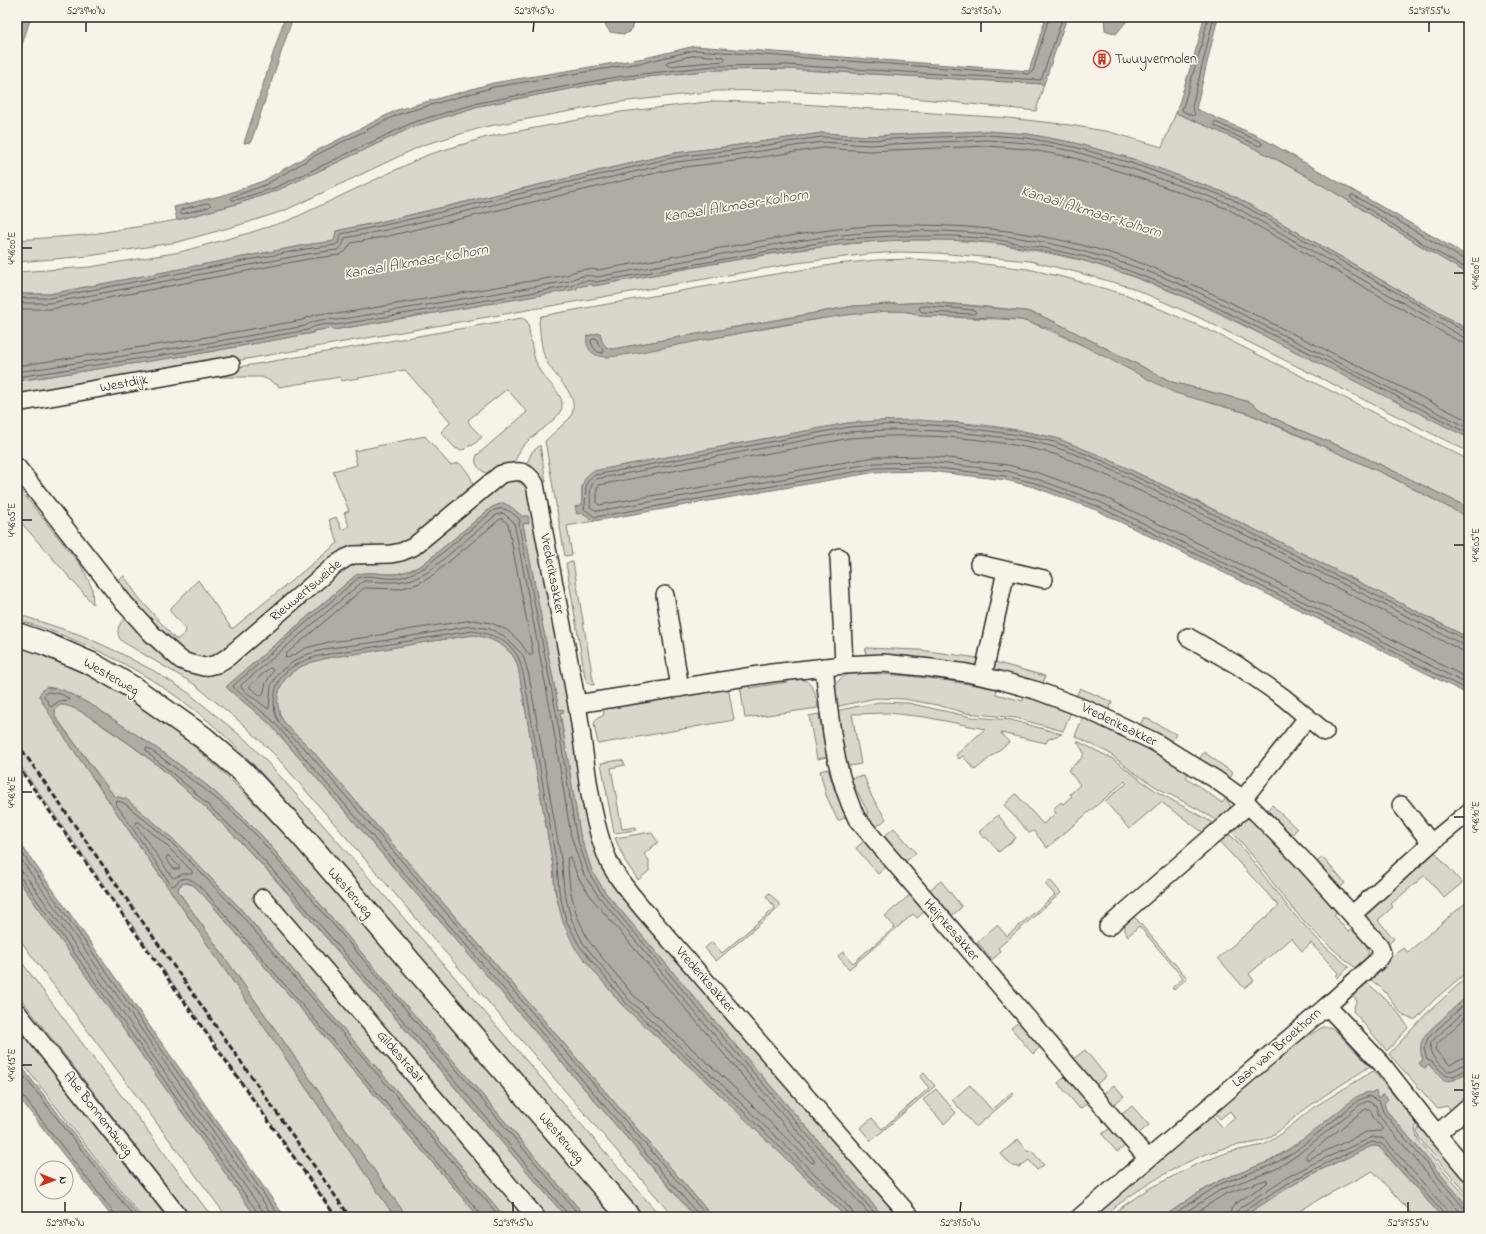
<svg xmlns="http://www.w3.org/2000/svg" width="1486" height="1234" font-family="'Indie Flower',sans-serif">
<rect width="100%" height="100%" fill="#f7f3e8"/>
<filter id="ink" filterUnits="userSpaceOnUse"><feTurbulence type="fractalNoise" baseFrequency=".025" numOctaves="2"/><feDisplacementMap in="SourceGraphic" scale="8" xChannelSelector="R" yChannelSelector="G"/><feConvolveMatrix kernelMatrix="1 2 1 2 8 2 1 2 1" color-interpolation-filters="sRGB"/></filter>
<g filter="url(#ink)">
<g fill="#dad6cc" stroke="#82807c">
<path d="M786,69L1044,84L1036,111L895,96L786,90L715,91L620,102L484,127L423,145L286,210L246,223L178,242L89,256L17,262V240L86,235L148,225L177,220L240,203L278,190L415,126L479,106L617,80L714,70Z"/>
<path d="M715,101L786,103L1008,118L1070,125L1110,132L1162,147L1176,113C1222,132 1267,153 1310,178C1364,209 1415,244 1469,274V330L1234,196L1133,159L1075,143L1028,134L987,131L868,136L822,133L732,146L675,153L384,221L336,231L335,241L306,245L49,294H17V272L90,267L180,252L249,233L290,220L427,155L487,137L621,112Z"/>
<path d="M892,240H951L993,243L1043,252L1085,261L1126,274L1185,297L1365,385L1469,438V452L1198,317L1130,287L1076,272L1030,261L937,253L900,252L869,254L797,263L235,361L17,397V381L197,354L313,333V331L333,328V330L576,289V287L592,284L593,286C692,268 792,247 892,240Z"/>
<path d="M913,259L975,263L1028,269L1067,278L1127,295L1209,330L1469,460V508C1430,489 1391,469 1351,451C1320,437 1276,424 1250,402L1172,382L1053,321L1039,315L1026,311L968,305L927,302L854,306L613,349C603,348 602,342 600,333L587,336L607,357L841,315C856,314 909,306 920,316L1021,320L1035,324L1214,404L1247,413L1327,448L1389,476L1469,518V638C1374,590 1280,541 1184,495C1150,479 1117,463 1083,449C1074,445 1064,441 1055,438C988,421 917,418 848,423L610,468L582,486V505L575,507L594,521L567,526L572,555L565,556L545,441L570,418C583,395 553,378 545,358C541,347 540,333 539,321L541,316L770,275L837,264L877,260Z"/>
<path d="M522,318L527,321L528,324C531,339 532,357 540,371C547,382 567,396 561,410C556,422 532,435 523,446C519,450 518,457 514,462L499,466L488,474C479,470 473,464 477,455L527,412L507,389L468,420L470,425L482,437L472,446L470,445L466,449L461,450L455,448L441,432L451,422L405,370L341,381L340,377L279,387L277,384H274L271,381L262,377H220L193,375Z"/>
<path d="M425,436L450,465L459,463C466,469 473,478 473,487L407,541L391,547H363L221,655L204,659L186,654L174,646L118,585L120,579L124,576L139,598L175,639H178L185,633L186,629L169,610L198,580L232,629L338,543L329,520L336,517L342,530L349,526L344,513L349,511L333,471L357,465L354,451Z"/>
<path d="M540,445L546,482H544L526,465L532,452Z"/>
<path d="M512,480C525,482 529,490 533,501L574,741L593,844L602,865L759,1054L898,1217H884L705,1010L605,892L592,871L580,834L560,713L563,712V710H559L523,524L529,523L515,510L503,503L492,507L422,565C414,569 404,573 395,574C382,575 368,570 356,575L227,686V688L270,724L695,1217H674L275,755L244,725L194,684L123,642C115,636 117,624 125,619L129,620L201,672L348,563L386,560L497,484Z"/>
<path d="M17,486L82,567L92,588L93,604L17,518Z"/>
<path d="M573,562L594,685C588,685 587,682 585,677L566,563Z"/>
<path d="M17,614L81,635L116,651L154,671L186,691L246,740L271,766L346,851L661,1217H645L276,789C254,765 232,741 207,720C153,675 85,639 17,620Z"/>
<path d="M473,635C489,637 506,644 515,659C518,665 519,672 520,678L553,866L555,891L563,922L589,965L622,1005L713,1088L846,1217H713L310,748C303,741 285,726 281,717C278,710 277,703 278,696C284,656 343,657 373,651C406,645 439,640 473,635Z"/>
<path d="M17,646L30,650L76,670L98,680L145,707L191,744L227,776L310,860L616,1217H586L261,835L209,787L165,754L95,707L63,690L46,687L55,723L395,1217H337L17,761Z"/>
<path d="M866,648L920,650L978,658L975,668L865,657Z"/>
<path d="M991,661L1045,676L1043,685L989,671Z"/>
<path d="M854,673C903,674 950,680 997,689L996,694L1023,701L1024,696L1071,712L1063,731L1016,718L966,713L937,705L904,699L876,698L835,707C834,689 833,677 854,673Z"/>
<path d="M796,677C814,682 815,691 818,708L745,718L740,685L749,684L750,688L787,682V678Z"/>
<path d="M728,687L734,720L598,744L594,724L596,719L604,715L603,709Z"/>
<path d="M1080,688L1112,702L1109,710L1076,697Z"/>
<path d="M879,702L908,703L971,717L1011,720L1062,734L1048,739L1046,743L1001,733L1009,742L975,770L963,756L959,759L956,755L985,729L925,717L888,713L852,714L861,764L844,767L835,711Z"/>
<path d="M63,704C78,707 94,720 107,729C199,788 270,873 341,955C416,1042 491,1130 566,1217H547L264,887L251,898L524,1217H505L238,906L170,836L126,799L114,796L55,716V710L60,705Z"/>
<path d="M819,714L827,757L817,759L809,716Z"/>
<path d="M1083,717L1131,739L1189,773L1186,777L1222,803L1225,799C1229,802 1231,805 1230,810L1218,822L1203,812L1158,788L1133,772L1109,753L1075,736Z"/>
<path d="M1144,717L1176,734L1171,743L1140,725Z"/>
<path d="M1077,741L1113,759L1142,781L1159,793L1215,824L1204,833L1161,802L1129,829L1105,801L1127,783L1125,781L1047,848L1034,831L1029,833L1004,805L1016,794L1043,824L1056,813L1053,809L1061,802L1063,804L1072,796L1070,794L1080,785L1068,770L1082,758L1084,753Z"/>
<path d="M1204,752L1233,773L1228,781L1199,760Z"/>
<path d="M620,760L623,761L625,765L611,768L622,829L636,827V830L614,833L601,763Z"/>
<path d="M828,769L835,791L846,817L838,821L826,795L820,771Z"/>
<path d="M864,776L872,797L886,819L874,829L865,815L868,813L855,787L851,788L848,778Z"/>
<path d="M1272,805L1297,829L1291,836L1265,812Z"/>
<path d="M998,815L1016,838L999,852L986,837L984,838L979,832Z"/>
<path d="M1246,818C1262,822 1323,895 1337,911L1334,915L1348,932L1352,929C1368,947 1376,950 1358,970C1332,949 1306,926 1285,899C1267,876 1251,851 1230,830L1243,819Z"/>
<path d="M894,828L916,853L904,863L882,838Z"/>
<path d="M651,832L658,842L644,854L649,860V871L638,880L625,861L615,838Z"/>
<path d="M1226,832L1237,841L1291,911L1322,944L1349,967L1337,978L1336,976L1338,973L1311,943L1302,951L1291,938L1249,974L1254,981L1244,988L1218,958L1279,906L1218,840Z"/>
<path d="M864,841L886,867L878,874L856,848Z"/>
<path d="M1434,851L1462,883L1444,898L1425,875L1391,904L1393,907L1378,920L1394,939L1387,945L1362,913Z"/>
<path d="M1322,857L1345,883L1339,889L1316,863Z"/>
<path d="M17,878L256,1217H227L17,936Z"/>
<path d="M1050,880L1061,893L998,948L1001,952L989,962L988,961L991,958L977,942L997,925L1007,936L1055,895L1045,884Z"/>
<path d="M941,881L962,907L950,917L928,891Z"/>
<path d="M185,883L193,885L206,898L479,1217H407L178,891L179,886Z"/>
<path d="M769,893L781,906L716,961L705,948L712,942L722,953L775,908L766,896Z"/>
<path d="M910,895L924,912L917,918L913,914L849,969L838,956L843,952L853,963L895,927L885,916Z"/>
<path d="M1469,900V970L1434,1000L1416,1019C1402,1021 1393,1002 1386,993C1382,988 1376,984 1371,980L1388,965L1391,957L1403,948L1408,952Z"/>
<path d="M1132,914L1187,978L1174,990L1172,988L1183,978L1139,926L1128,936L1125,931V923Z"/>
<path d="M17,956L212,1217H191L17,994Z"/>
<path d="M1469,975V995L1456,1006L1425,1035L1421,1055L1423,1059L1419,1063L1424,1069L1429,1065L1436,1072L1464,1075L1469,1071V1095L1451,1111L1447,1106L1438,1108L1435,1106L1389,1054L1426,1014Z"/>
<path d="M1367,983C1379,992 1403,1015 1408,1028L1387,1051L1353,1011L1355,1004L1357,1001L1353,995Z"/>
<path d="M1019,1022L1040,1047L1033,1054L1011,1028Z"/>
<path d="M17,1027L153,1200L166,1217H141L17,1056Z"/>
<path d="M1323,1027H1330L1336,1031L1370,1066C1350,1080 1330,1091 1311,1105C1296,1114 1285,1128 1270,1137C1257,1145 1243,1143 1229,1147C1192,1156 1156,1178 1126,1199C1118,1205 1110,1209 1105,1217H1097L1102,1210L1212,1115L1223,1128L1235,1118L1230,1111L1220,1119L1215,1113L1298,1042Z"/>
<path d="M1085,1050L1106,1076L1095,1086L1072,1060Z"/>
<path d="M1373,1071L1418,1123C1413,1129 1416,1135 1419,1142L1469,1200V1208L1386,1110L1384,1103L1388,1099L1383,1094L1379,1098L1373,1093L1270,1161L1219,1181L1195,1195L1163,1217H1111L1116,1211L1148,1189L1197,1164L1229,1152L1264,1145L1277,1137L1314,1107Z"/>
<path d="M924,1073L935,1086L871,1141L860,1128L872,1118L882,1129L929,1088L920,1077Z"/>
<path d="M1066,1076L1088,1102L1080,1109L1058,1083Z"/>
<path d="M970,1085L992,1110L1012,1092L1014,1094L976,1127L952,1100Z"/>
<path d="M1114,1085L1124,1096L1112,1106L1102,1095Z"/>
<path d="M936,1089L956,1113L944,1124L923,1100Z"/>
<path d="M1132,1106L1149,1125L1137,1135L1120,1116Z"/>
<path d="M1420,1126L1469,1183V1196L1419,1138L1417,1131Z"/>
<path d="M1110,1128L1125,1146L1117,1152L1102,1134Z"/>
<path d="M1018,1139L1028,1152L1031,1150L1044,1165L1037,1170L1029,1160L1019,1167L1012,1166L1001,1154Z"/>
<path d="M1372,1146H1378L1442,1217H1415L1373,1171L1321,1198L1290,1217H1243L1289,1187L1316,1172Z"/>
</g>
<g fill="#afaca4" stroke="#7a7874">
<path d="M17,17H31L17,60Z"/>
<path d="M285,17H293L251,142L244,143Z"/>
<path d="M606,17H635L630,32L624,34L610,32L604,23Z"/>
<path d="M1046,17H1067L1044,84L786,69L714,70L617,80L479,106L415,126L278,190L240,203L177,220L174,207L224,195L263,181L314,152L397,110L493,83L645,58L695,46L1029,71Z"/>
<path d="M1104,17H1130L1116,34L1105,30Z"/>
<path d="M1204,17H1218L1196,109L1260,137L1469,257V274C1415,244 1364,209 1310,178C1267,153 1222,132 1176,113L1198,43Z"/>
<path d="M987,131L1028,134L1075,143L1133,159L1234,196L1469,330V438C1405,406 1342,375 1278,343C1247,327 1216,309 1183,296C1122,270 1058,250 992,243C858,229 724,263 593,286L592,284L577,287V289L333,330V328L313,331V333L197,354L17,381V294H49L306,245L334,241L336,231L384,221L675,153L732,146L822,133L868,136Z"/>
<path d="M927,302L1026,311L1039,315L1053,321L1172,382L1250,402C1276,424 1320,437 1351,451C1391,469 1430,489 1469,508V518L1389,476L1281,427L1247,413L1175,393L1053,330L1035,324L1021,320L1000,318L919,316C897,294 652,354 607,357C594,357 585,350 587,336L600,333C602,342 603,348 613,349L854,306Z"/>
<path d="M919,420L959,423L1013,430L1056,438L1104,457L1278,541L1469,638V695L1367,643L1096,510L1034,487L1006,480L929,471L876,472L594,521L583,513L577,514L575,507L582,505C582,492 580,478 593,471L848,423L877,421Z"/>
<path d="M503,503L510,506L522,516H528L529,523L523,524L559,710L563,709L564,712L560,713L580,834L592,871L605,892L705,1010L884,1217H846L713,1088L622,1005L575,948L563,922L555,891L553,866L520,678C519,672 518,665 515,659C506,644 489,637 473,635C439,640 406,645 373,651C343,657 284,656 278,696C277,703 278,710 281,717C285,726 303,741 310,748L713,1217H695L270,724L227,688V686L356,575C368,570 381,575 395,574C404,573 414,569 422,565L492,507Z"/>
<path d="M46,687L63,690L95,707L165,754L209,787L238,812L261,835L316,899L586,1217H566C491,1130 418,1043 343,957C269,871 198,787 102,725C91,718 72,704 60,705L55,710V717L114,796L126,799L170,836L238,906L505,1217H479L206,898C198,890 190,877 179,886L178,891L407,1217H395L55,723L39,696L41,692Z"/>
<path d="M17,839L285,1217H256L17,878Z"/>
<path d="M1469,995V1071L1454,1080L1444,1081L1429,1065L1424,1069L1419,1063L1423,1059C1419,1050 1420,1043 1425,1035L1456,1006Z"/>
<path d="M17,1060L25,1071L139,1217H112L17,1095Z"/>
<path d="M1375,1091L1377,1093L1376,1096L1379,1098L1383,1094L1388,1099L1384,1103L1386,1110L1469,1208V1217H1442L1379,1146H1372L1316,1172L1289,1187L1243,1217H1163L1195,1195L1219,1181L1270,1161L1292,1148L1356,1097C1362,1094 1367,1091 1373,1093Z"/>
</g>
<g fill="none" stroke-linecap="round" stroke-linejoin="round">
<g stroke="#605f5b" stroke-width="1">
<path d="M1049,17L1033,71L1029,74L695,50L646,62L494,87L399,114L316,155L265,185L232,197L231,199L233,200L239,199L277,187L414,122L478,103L616,77L713,66L786,65L1041,80L1063,17"/>
<path d="M1208,17L1202,44L1182,110L1183,111L1193,116L1195,114L1192,107L1214,17"/>
<path d="M696,55L724,57L726,59L724,61L668,66L666,64L667,62Z"/>
<path d="M1215,122L1259,141L1262,143V145L1259,146L1215,126L1214,124Z"/>
<path d="M208,203L211,205L209,207L182,214L180,213L181,210Z"/>
<path d="M1469,260H1465L1353,195L1350,196L1351,198L1433,250L1469,270"/>
<path d="M17,298H50L306,249L335,245L338,243L341,234L385,225L676,157L733,150L822,137L868,140L987,135L1027,138L1074,147L1131,163L1232,199L1466,332L1469,333"/>
<path d="M17,303H50L307,254L337,250L342,246L345,238L386,230L676,162L733,155L822,142L868,145L987,140L1027,143L1073,151L1130,168L1230,204L1463,337L1469,338"/>
<path d="M927,306L974,310L976,312L974,314L922,312L919,309L920,307Z"/>
<path d="M17,309H51L308,259L339,255L346,251L351,243L388,236L677,168L734,161L823,148L868,151L987,146L1026,149L1071,157L1128,174L1228,209L1460,342L1469,344"/>
<path d="M595,338L597,339L598,343L603,350V353C595,353 593,347 591,341Z"/>
<path d="M17,366L195,339L303,320C312,314 327,312 337,314L567,275C575,270 588,268 598,270C644,262 691,253 738,245C789,236 841,226 893,225C959,224 1025,230 1089,247C1153,263 1212,293 1271,323C1337,355 1403,388 1469,421"/>
<path d="M17,372L196,345L305,326C313,320 328,318 337,320L569,281C577,276 589,274 597,277C644,268 691,260 738,251C789,242 841,233 893,231C959,229 1025,235 1089,253C1123,262 1157,274 1189,288C1218,301 1246,317 1275,331C1340,363 1404,396 1469,428"/>
<path d="M17,377L196,350L308,330C314,325 329,323 336,325L572,286C578,281 589,279 596,282L780,249L844,239L892,236H952L993,239L1044,248L1086,257L1127,270L1187,293L1367,381L1469,434"/>
<path d="M502,519L508,524L533,653L532,655H529L520,642L507,630L491,623L473,620L412,629L369,637L329,642L306,648L288,658L285,657L286,654L364,588L399,589L417,584L429,578L499,520Z"/>
<path d="M1469,641L1363,589L1199,507L1103,461L1055,442L1012,434L958,427L918,424L878,425L849,427L595,475C581,482 588,497 584,509L595,517L876,468L929,467L1006,476L1035,483L1097,506L1369,639L1469,691"/>
<path d="M1469,646L1464,645C1370,598 1278,550 1184,505C1143,486 1097,460 1054,447C1034,441 1012,439 992,436C944,430 897,428 849,432L596,479C588,486 591,497 590,507L597,511L875,463L930,462L1007,471L1037,479L1100,502L1371,635L1469,685"/>
<path d="M1469,652L1461,650C1366,603 1272,554 1177,509C1144,493 1112,477 1078,463C1069,460 1060,455 1050,453C985,436 917,433 850,438L630,479L599,485L597,488V503L599,505L875,457L930,456L1008,465L1039,473L1102,496L1374,630L1469,679"/>
<path d="M270,668L272,669L273,671L266,683L263,695L261,696L250,688V686Z"/>
<path d="M48,692L61,694L68,698L69,700L59,701L51,707L44,696Z"/>
<path d="M137,822H139L164,843L192,871V874H183L174,878L172,877L136,825Z"/>
<path d="M17,846L280,1217"/>
<path d="M17,854L274,1217"/>
<path d="M167,856H169L179,866V869H174L166,859Z"/>
<path d="M570,857L579,879L594,901L814,1160V1163H812L723,1077L633,995L600,955L588,940L577,916L570,889L567,859Z"/>
<path d="M17,871L22,872L26,876L262,1210L264,1217"/>
<path d="M17,876L22,879L258,1213L259,1217"/>
<path d="M1469,1000L1428,1038L1424,1048L1427,1060L1432,1062L1446,1076H1454L1469,1068"/>
<path d="M1469,1007L1432,1041C1425,1053 1439,1064 1448,1071C1456,1071 1461,1064 1469,1063"/>
<path d="M1469,1014L1437,1044L1435,1048L1437,1052L1450,1065L1462,1058L1469,1057"/>
<path d="M17,1067L134,1217"/>
<path d="M17,1093L22,1095L114,1213L115,1217"/>
<path d="M1366,1109L1371,1111L1373,1117L1382,1128V1131L1366,1132L1309,1159H1306V1156Z"/>
<path d="M482,1217L480,1213L208,895C199,886 186,868 174,886L171,885L116,804L117,801L124,803L168,839L235,908L500,1217"/>
<path d="M568,1217L567,1213L439,1062L275,873L248,843L190,788L150,755L146,750V748H148L207,791L235,814L258,837L374,972L581,1217"/>
<path d="M698,1217L697,1213L273,721L233,687L234,685L358,578C370,573 384,580 396,578C406,577 415,572 424,568L494,510C505,506 512,512 520,520L519,526L556,712L576,835L589,873L602,894L702,1013L878,1217"/>
<path d="M708,1217L307,751C299,743 282,729 278,720C273,712 274,702 275,693C280,653 343,653 373,647C406,641 439,636 472,631C490,633 511,641 519,659C521,664 522,671 524,677L557,866L559,890L566,920L579,945L625,1002L716,1085L843,1208L848,1214V1217"/>
<path d="M853,1217L852,1211L846,1204L719,1082L628,999L583,943L571,918L564,890L562,865L529,676L523,655L504,636L490,629L471,626L370,643L330,648L308,654L293,662L278,673L271,686L269,708L268,709L241,688V685L361,583L364,581C388,582 406,585 428,572L496,515L503,513L514,522L551,713L571,836L584,875L599,897L698,1016L872,1217"/>
<path d="M1169,1217L1220,1184L1272,1165L1294,1152L1359,1100L1369,1096L1380,1102L1383,1112L1464,1208L1469,1210"/>
<path d="M1178,1217L1222,1189L1274,1170L1296,1156L1361,1104L1368,1101L1376,1106L1379,1116L1460,1212L1464,1214L1469,1215"/>
<path d="M1189,1217L1225,1194L1265,1180H1267V1183L1235,1204L1231,1209L1230,1217"/>
<path d="M1236,1217L1237,1211L1241,1207L1284,1179L1312,1164L1373,1137H1380L1385,1140L1447,1210L1449,1217"/>
<path d="M1241,1217V1214L1244,1211L1287,1184L1314,1169L1372,1142L1382,1144L1443,1213L1444,1217"/>
</g>
<g stroke="#2b2b2b" stroke-width="20">
<g id="street">
<path d="M17,403L231,365"/>
<path d="M17,467L124,603L152,634L173,653L181,660L188,663L204,667L217,664L228,657L335,565L346,558L353,555L391,554L401,552L413,547L501,474C517,471 525,468 535,484C548,558 564,631 577,705C586,756 588,814 609,862C617,879 631,894 643,909L911,1217"/>
<path d="M839,557L844,665"/>
<path d="M979,564L1044,579"/>
<path d="M665,595L680,688"/>
<path d="M1188,637L1237,665L1283,697L1325,732"/>
<path d="M824,667C830,719 833,771 857,819L1148,1159"/>
<path d="M983,676L1006,571"/>
<path d="M577,704L772,673L844,665L883,663L931,668L967,673L999,680L1038,691L1088,710L1155,742L1215,779L1243,799L1302,859L1379,945L1382,953L1377,961L1327,1006"/>
<path d="M1243,799L1307,718"/>
<path d="M1401,805L1431,843"/>
<path d="M263,898L536,1217"/>
<path d="M1353,914L1431,843L1469,812"/>
<path d="M1108,927L1248,805"/>
<path d="M17,1012L179,1217"/>
<path d="M1437,1134L1469,1106"/>
<path d="M1080,1217L1327,1006L1381,1063L1437,1134L1469,1172"/>
</g>
</g>
<g stroke="#2b2b2b" stroke-width="25">
<path id="primary" d="M17,634L46,644L92,664L132,687L204,738L242,771L303,837L629,1217"/>
</g>
<use href="#street" stroke="#f7f3e8" stroke-width="17"/>
<use href="#primary" stroke="#f7f3e8" stroke-width="22"/>
<g stroke="#2b2b2b" stroke-width="3" stroke-dasharray="6 3" stroke-linecap="butt">
<path d="M17,743L350,1217"/>
<path d="M17,765L336,1217"/>
</g>
</g>
</g>
<path fill="none" stroke="#2b2b2b" stroke-width="1.5" d="M86,32V22M533,32L534,22M981,32V22M1429,32V22M22,248H32M1454,273H1464M22,520H32M1454,545H1464M22,792H32M1454,817H1464M22,1065H32M1454,1090H1464M65,1212V1202M513,1212V1202M960,1212L961,1202M1408,1212V1202"/>
<defs>
<g id="building-ring" transform="scale(0.9)"><circle r="9.5" fill="#f7f3e8" stroke="#c8321e" stroke-width="1.5"/><path d="M-4-6H4V6H1V3H-1V6H-4ZM-2.5-4.3h1.7v1.8h-1.7ZM.8-4.3h1.7v1.8H.8ZM-2.5-1h1.7V.8h-1.7ZM.8-1h1.7V.8H.8Z" fill="#c8321e"/></g>
</defs>
<g fill-rule="evenodd">
<use href="#building-ring" x="1102" y="59"/>
</g>
<g text-anchor="middle" dominant-baseline="central" stroke-width="3.5" stroke-linejoin="round" paint-order="stroke">
<g font-size="14" fill="#2b2b2b" stroke="#f7f3e8" text-anchor="start">
<text x="1115" y="59">Twuyvermolen</text>
</g>
<g font-size="14" fill="#2b2b2b" stroke="#f7f3e8">
<text transform="translate(124 384) rotate(-10)">Westdijk</text>
<text transform="translate(552 574) rotate(79)">Vrederiksakker</text>
<text transform="translate(306 591) rotate(-40)">Rieuwertsweide</text>
<text transform="translate(111 677) rotate(30)">Westerweg</text>
<text transform="translate(1119 725) rotate(26)">Vrederiksakker</text>
<text transform="translate(350 893) rotate(49)">Westerweg</text>
<text transform="translate(951 930) rotate(49)">Heijnkesakker</text>
<text transform="translate(705 980) rotate(49)">Vrederiksakker</text>
<text transform="translate(1277 1048) rotate(-41)">Laan van Broekhorn</text>
<text transform="translate(400 1057) rotate(49)">Gildestraat</text>
<text transform="translate(98 1114) rotate(52)">Abe Bonnemaweg</text>
<text transform="translate(561 1138) rotate(49)">Westerweg</text>
</g>
<g font-size="15" font-style="italic" fill="#53524f" stroke="#f7f3e8">
<text transform="translate(736 206) rotate(-9)">Kanaal Alkmaar-Kolhorn</text>
<text transform="translate(1091 212) rotate(17)">Kanaal Alkmaar-Kolhorn</text>
<text transform="translate(416 262) rotate(-10)">Kanaal Alkmaar-Kolhorn</text>
</g>
</g>
<rect width="1486" height="1234" fill="none" stroke="#f7f3e8" stroke-width="44"/>
<g transform="translate(54 1180) rotate(91)"><circle r="19" fill="#f7f3e8" stroke="#a5a39c"/>
<path d="M0-3L7 15L0 10L-7 15Z" fill="#c8321e"/>
<text y="-6" font-size="11" font-weight="bold" text-anchor="middle" fill="#2b2b2b">N</text>
</g>
<rect x="22" y="22" width="1442" height="1190" fill="none" stroke="#2b2b2b" stroke-width="1.5"/>
<g font-size="10" text-anchor="middle" fill="#2b2b2b">
<text x="86" y="14">52°39'40"N</text>
<text x="534" y="14">52°39'45"N</text>
<text x="981" y="14">52°39'50"N</text>
<text x="1429" y="14">52°39'55"N</text>
<text transform="translate(11 248) rotate(-90)" y="4">4°48'00"E</text>
<text transform="translate(1475 273) rotate(-90)" y="4">4°48'00"E</text>
<text transform="translate(11 520) rotate(-90)" y="4">4°48'05"E</text>
<text transform="translate(1475 545) rotate(-90)" y="4">4°48'05"E</text>
<text transform="translate(11 792) rotate(-90)" y="4">4°48'10"E</text>
<text transform="translate(1475 817) rotate(-90)" y="4">4°48'10"E</text>
<text transform="translate(11 1065) rotate(-90)" y="4">4°48'15"E</text>
<text transform="translate(1475 1090) rotate(-90)" y="4">4°48'15"E</text>
<text x="65" y="1226">52°39'40"N</text>
<text x="513" y="1226">52°39'45"N</text>
<text x="960" y="1226">52°39'50"N</text>
<text x="1408" y="1226">52°39'55"N</text>
</g>
</svg>
